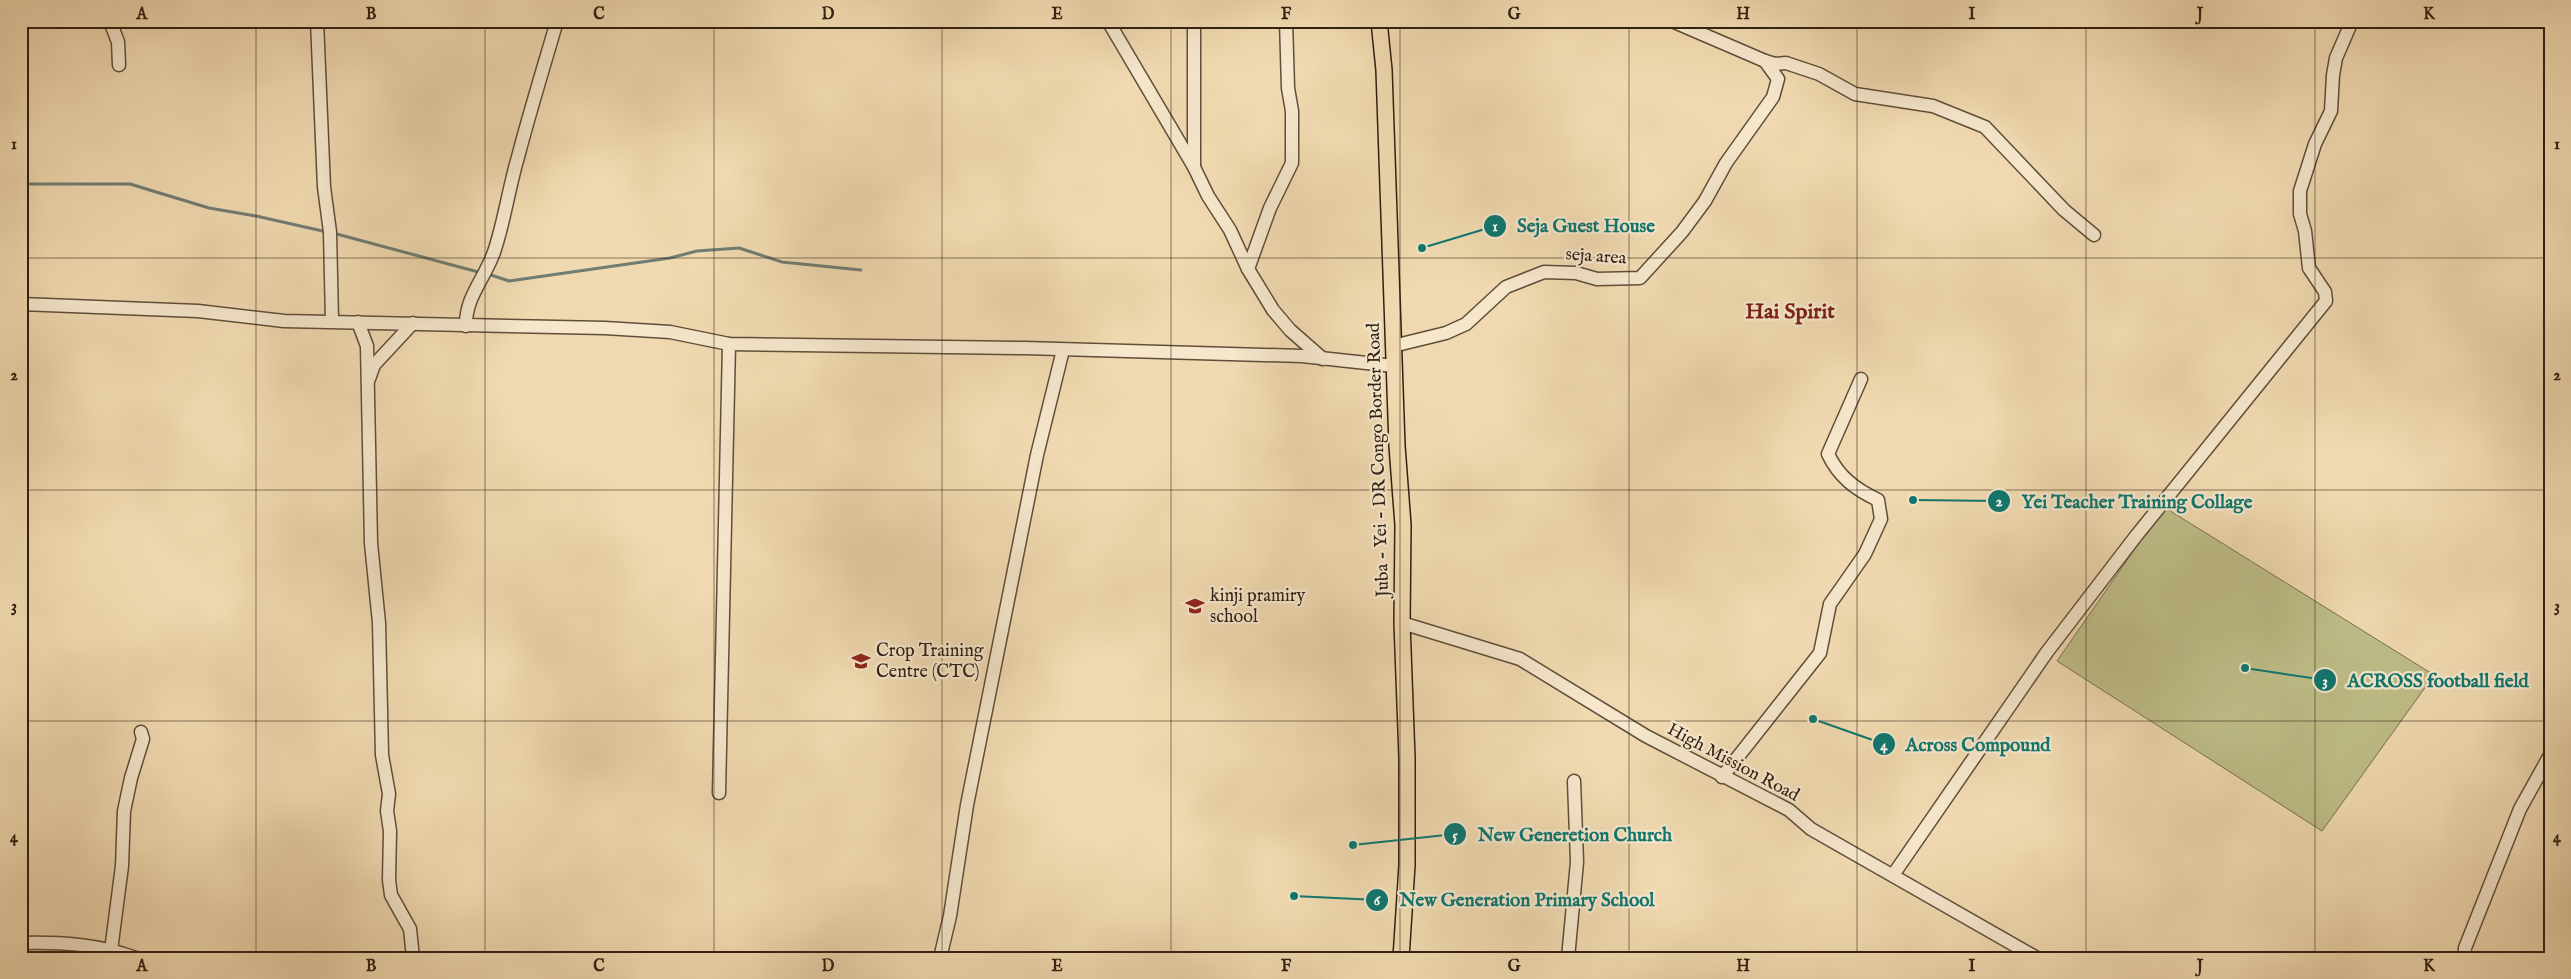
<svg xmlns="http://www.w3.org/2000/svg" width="2571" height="979" font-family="'IM FELL English',serif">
<rect width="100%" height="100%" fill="#f0d9b0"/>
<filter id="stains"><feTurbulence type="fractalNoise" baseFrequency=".004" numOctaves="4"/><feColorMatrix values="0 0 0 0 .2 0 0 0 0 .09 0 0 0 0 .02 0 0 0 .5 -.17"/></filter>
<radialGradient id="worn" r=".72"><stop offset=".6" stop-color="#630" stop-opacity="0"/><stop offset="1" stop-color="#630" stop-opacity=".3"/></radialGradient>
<path fill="#bebe88" stroke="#776f4e" d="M2164,507L2434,675L2322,831L2057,661Z"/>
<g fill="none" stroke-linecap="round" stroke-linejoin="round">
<g stroke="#717c73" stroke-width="3">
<path d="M21,184H130L209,208L256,216L327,232"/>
<path d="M333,233L482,273"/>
<path d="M488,274L509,281L670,258L697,251L739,248L782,262L861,270"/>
</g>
<g stroke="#604e3a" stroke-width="15">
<g id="minor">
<path d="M110,21L118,42L119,65"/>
<path d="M317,21L324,187L330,232L332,321"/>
<path d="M1108,21L1194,167L1208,196L1230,230L1248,269L1273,310L1290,330L1323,359"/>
<path d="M1194,21V167"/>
<path d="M1672,21L1765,61L1775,64L1786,63L1819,74L1855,94L1933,106L1985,127L2064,210L2094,235"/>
<path d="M1248,269L1270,208L1292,163V111L1288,88L1286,21"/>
<path d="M21,304L198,311L284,321L605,328L670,332L729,344L1025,348L1302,356L1394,366"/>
<path d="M358,322L367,346L371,543L379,623L382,755L389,794L387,811L390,831L389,880L391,895L410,929L413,958"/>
<path d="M466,326C465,296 487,276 495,249C505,218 509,187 518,157C530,111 544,66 557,21"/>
<path d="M1393,346L1446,333L1466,324L1506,287L1544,272L1576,273L1597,279L1640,278L1682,232L1705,201L1726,163L1773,97L1778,79L1765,61"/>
<path d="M369,379L374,365L413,323"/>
<path d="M1402,623L1520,659L1646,736L1789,810L1811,829L2037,958"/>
<path d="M1722,777L1820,653L1830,604L1865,554L1881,519L1878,500C1855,489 1839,477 1828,454L1861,379"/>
<path d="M719,793L729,344"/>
<path d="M1893,875L2047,652L2136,536L2326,301L2325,292L2309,268L2305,231L2300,214V191L2315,144L2331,111L2333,75L2336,58L2352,21"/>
<path d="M21,943C61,942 98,944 136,958"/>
<path d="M110,958L122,866L124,811L131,778L143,739L141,732"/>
<path d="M940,958L950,916L967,805L1037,455L1063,350"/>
<path d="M1568,958L1577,862L1574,781"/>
<path d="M2464,958L2465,948L2520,809L2550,755"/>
</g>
</g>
<g stroke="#302013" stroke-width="18">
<path id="major" d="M1379,21L1384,70L1397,446L1403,525L1402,623L1407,758V865L1401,958"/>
</g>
<use href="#minor" stroke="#f5e6cc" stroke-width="12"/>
<use href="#major" stroke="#f0d9b0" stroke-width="15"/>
</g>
<path fill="none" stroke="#302013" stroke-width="1" stroke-opacity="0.55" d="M256,21V958M485,21V958M714,21V958M942,21V958M1171,21V958M1400,21V958M1629,21V958M1857,21V958M2086,21V958M2315,21V958M21,258H2550M21,490H2550M21,721H2550"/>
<defs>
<g id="school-bare" transform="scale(1.5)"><path d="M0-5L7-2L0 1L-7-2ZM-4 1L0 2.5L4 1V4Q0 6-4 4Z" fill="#8f2418" stroke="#f5e6cc" stroke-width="2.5" paint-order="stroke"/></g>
<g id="university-bare" transform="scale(1.5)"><path d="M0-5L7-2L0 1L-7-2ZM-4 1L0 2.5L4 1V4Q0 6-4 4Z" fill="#8f2418" stroke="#f5e6cc" stroke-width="2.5" paint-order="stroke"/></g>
</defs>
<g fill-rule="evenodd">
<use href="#school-bare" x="1195" y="606"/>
<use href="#university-bare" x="861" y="661"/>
</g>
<g text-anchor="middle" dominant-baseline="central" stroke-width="4.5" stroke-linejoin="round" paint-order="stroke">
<g font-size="18" fill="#302013" stroke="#f5e6cc">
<text transform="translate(1596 257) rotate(4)">seja area</text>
<text transform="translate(1379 460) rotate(-92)">Juba - Yei - DR Congo Border Road</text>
<text transform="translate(1733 763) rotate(28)">High Mission Road</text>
</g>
<g font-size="18" fill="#302013" stroke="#f5e6cc" text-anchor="start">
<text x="1210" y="596">kinji pramiry<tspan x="1210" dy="21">school</tspan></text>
<text x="876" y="651">Crop Training<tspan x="876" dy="21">Centre (CTC)</tspan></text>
</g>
<g font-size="22" font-weight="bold" fill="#7a1f14" stroke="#f5e6cc">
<text x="1790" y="312">Hai Spirit</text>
</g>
</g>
<path fill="none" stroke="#0f766e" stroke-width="2" d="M1422 248L1495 226M1913 500L1999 501M2245 668L2325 680M1813 719L1884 744M1353 845L1455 834M1294 896L1377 900"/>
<g fill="#0f766e" stroke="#f5e6cc" stroke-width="2">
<circle cx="1422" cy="248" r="5"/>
<circle cx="1913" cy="500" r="5"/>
<circle cx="2245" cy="668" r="5"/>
<circle cx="1813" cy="719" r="5"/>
<circle cx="1353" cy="845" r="5"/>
<circle cx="1294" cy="896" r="5"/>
<circle cx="1495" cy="226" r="12"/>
<circle cx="1999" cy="501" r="12"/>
<circle cx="2325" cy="680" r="12"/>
<circle cx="1884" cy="744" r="12"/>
<circle cx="1455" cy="834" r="12"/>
<circle cx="1377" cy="900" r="12"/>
</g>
<g font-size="15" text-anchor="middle" font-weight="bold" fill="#fff">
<text x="1495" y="231">1</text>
<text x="1999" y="506">2</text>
<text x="2325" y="686">3</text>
<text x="1884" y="750">4</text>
<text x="1455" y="840">5</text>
<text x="1377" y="905">6</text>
</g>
<g font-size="19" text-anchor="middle" font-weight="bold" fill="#0f766e" stroke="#f5e6cc" stroke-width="4.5" stroke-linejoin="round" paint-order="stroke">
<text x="1586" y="232">Seja Guest House</text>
<text x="2137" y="508">Yei Teacher Training Collage</text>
<text x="2438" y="687">ACROSS football field</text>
<text x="1978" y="751">Across Compound</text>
<text x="1575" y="841">New Generetion Church</text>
<text x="1527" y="906">New Generation Primary School</text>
</g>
<rect width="2571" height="979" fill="none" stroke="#f0d9b0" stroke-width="55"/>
<rect x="28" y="28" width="2516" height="924" fill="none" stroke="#302013" stroke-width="2"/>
<g font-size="16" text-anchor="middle" font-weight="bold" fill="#302013">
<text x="142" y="19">A</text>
<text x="371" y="19">B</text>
<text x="599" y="19">C</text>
<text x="828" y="19">D</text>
<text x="1057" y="19">E</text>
<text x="1286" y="19">F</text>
<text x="1514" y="19">G</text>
<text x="1743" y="19">H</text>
<text x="1972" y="19">I</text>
<text x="2200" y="19">J</text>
<text x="2429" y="19">K</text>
<text x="14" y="149">1</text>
<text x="2557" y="149">1</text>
<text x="14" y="380">2</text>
<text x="2557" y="380">2</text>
<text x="14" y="611">3</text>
<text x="2557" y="611">3</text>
<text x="14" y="842">4</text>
<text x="2557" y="842">4</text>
<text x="142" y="971">A</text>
<text x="371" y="971">B</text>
<text x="599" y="971">C</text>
<text x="828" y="971">D</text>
<text x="1057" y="971">E</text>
<text x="1286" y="971">F</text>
<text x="1514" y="971">G</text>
<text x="1743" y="971">H</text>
<text x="1972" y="971">I</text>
<text x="2200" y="971">J</text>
<text x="2429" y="971">K</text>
</g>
<rect width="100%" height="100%" filter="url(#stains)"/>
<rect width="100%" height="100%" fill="url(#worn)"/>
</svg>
